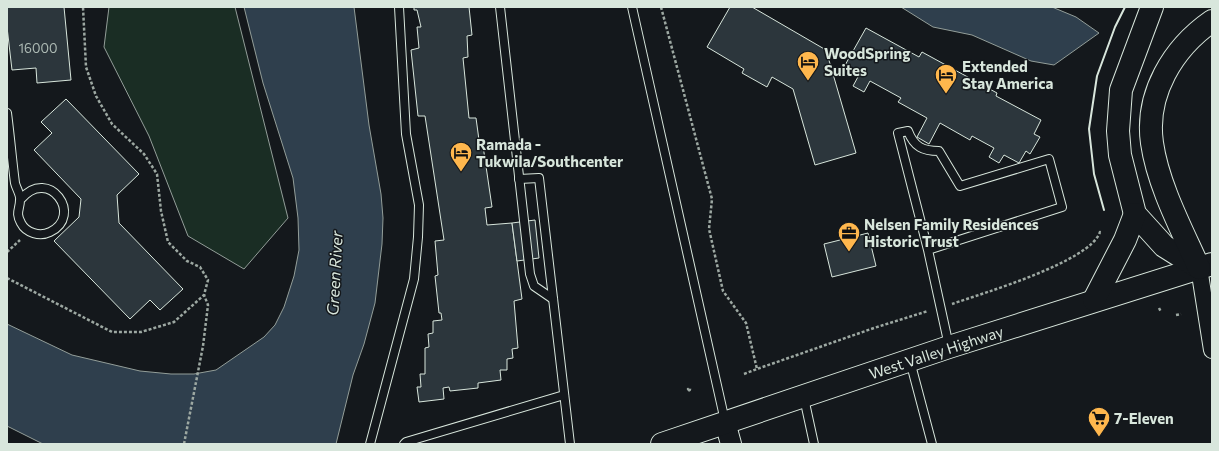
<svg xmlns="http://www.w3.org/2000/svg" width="1219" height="451" font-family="Commissioner,sans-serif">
<rect width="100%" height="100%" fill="#14181c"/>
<path fill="#1a2d24" stroke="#939e99" d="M109,7H235L288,218L244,269L188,236L149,136L104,47Z"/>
<g fill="#2f3f4d" stroke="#939e99">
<path d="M244,7H354L369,125L381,194L383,218L382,244L375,303L364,344L353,375L336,444H43L7,426V324L72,355L140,371L171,374H194L216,370L264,337L275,325L284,307L294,276L299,250L298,218L293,178L263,83Z"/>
<path d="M901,7H1052L1076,17L1099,33L1054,65L1031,61L972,35L933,27Z"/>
</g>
<g fill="#2c363c" stroke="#d8e6dc">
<path d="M7,7H64L71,80L37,83L36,68L12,70L7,27Z"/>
<path d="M414,7H469L472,35L467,36L468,57L463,58L469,118H476L479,140L482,139L492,207L485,208L487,225L512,223L522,299L514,301L518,348L512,349L513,358L507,359V370H500L501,380L478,383V388L450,391L449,387L443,388L444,399L419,402L417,387H421L420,374H425V348L429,347L428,334L433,333V321L442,320L441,313H439L435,276L438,275L435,241L444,240L425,116H418L411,50L419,48L417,27H421L417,10H414Z"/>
<path d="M730,7H752L826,50L856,153L815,165L793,89L772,77L767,87L742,73L744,69L707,47Z"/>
<path d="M866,28L919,57L922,52L997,93L996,96L1041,120L1034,134L1040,137L1030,154L1026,151L1019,163L1004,155L999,163L989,157L994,148L972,136L970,140L940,123L929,144L917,137L927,118L898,102L901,98L870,81L864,92L853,86L859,75L844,67Z"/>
<path d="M66,99L139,174L117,195L119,223L183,289L160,310L150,300L130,319L54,241L79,217L81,199L34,150L52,133L41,122Z"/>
<path d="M535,220L539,258L517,261L512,223Z"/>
<path d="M868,233L876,266L832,277L824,244Z"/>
</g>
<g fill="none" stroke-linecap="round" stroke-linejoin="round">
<g stroke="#d8e6dc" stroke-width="10">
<g id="service">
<path d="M500,7L530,274L534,286L553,299"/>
<path d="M632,7L725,421"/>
<path d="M7,113C10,136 12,160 15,183C16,188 21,195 20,200C20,210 15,212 21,223C26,233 40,237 50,232C84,216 49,166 21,199"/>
<path d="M519,179L539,178L570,444"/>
<path d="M928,250L1062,207L1049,159L960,186L939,151C923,151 914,147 908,131L898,133L928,250L949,346"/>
<path d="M910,361L932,444"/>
<path d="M804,398L814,444"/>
<path d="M370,444L414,279L418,237L419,205L406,134L399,7"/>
<path d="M404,444L406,442L564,395"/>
</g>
</g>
<g stroke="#d8e6dc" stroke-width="18">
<path id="minor" d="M1199,268L1212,350"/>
</g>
<g stroke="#d8e6dc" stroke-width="22">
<path id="tertiary" d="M725,422L731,444"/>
</g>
<g stroke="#d8e6dc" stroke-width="24">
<path id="primary" d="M662,444L949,347L1212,264"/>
</g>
<g stroke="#d8e6dc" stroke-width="24">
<g id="motorway">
<path d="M1152,7L1121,90L1118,131L1120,155L1135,214L1164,246L1199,268"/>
<path d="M1199,268C1182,230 1158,185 1152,143C1145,94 1173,48 1212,21"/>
<path d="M1094,300L1125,240L1135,214"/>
</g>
</g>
<g stroke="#9da8a2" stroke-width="2.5" stroke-dasharray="3 2" stroke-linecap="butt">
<path d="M661,7L712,199L709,229L723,291L746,323L757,369L874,328L928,311"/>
<path d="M7,252L20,240"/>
<path d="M7,278L112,332H141L174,322L204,295L208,280L200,267L187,261L168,242L161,211L157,174L144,154L112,124L96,96L86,67L83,7"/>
<path d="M952,304C983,293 1090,262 1100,232L1102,233"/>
<path d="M1159,308L1161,312"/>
<path d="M1176,315L1181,314"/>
<path d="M744,374L757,369"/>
<path d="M690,391L688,389L691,390"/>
<path d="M184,444L203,346L208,305L204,295"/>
</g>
<use href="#service" stroke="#14181c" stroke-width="8"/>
<use href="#minor" stroke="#14181c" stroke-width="16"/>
<use href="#tertiary" stroke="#14181c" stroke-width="20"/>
<use href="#primary" stroke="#14181c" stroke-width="22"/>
<use href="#motorway" stroke="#14181c" stroke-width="22"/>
<path stroke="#d8e6dc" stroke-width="2" d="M1104,210L1094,174L1089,129L1097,76L1115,27L1125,7"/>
</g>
<defs>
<g id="hotel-pin" transform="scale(1.15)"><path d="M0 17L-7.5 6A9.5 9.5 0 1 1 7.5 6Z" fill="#ffb74d" stroke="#14181c"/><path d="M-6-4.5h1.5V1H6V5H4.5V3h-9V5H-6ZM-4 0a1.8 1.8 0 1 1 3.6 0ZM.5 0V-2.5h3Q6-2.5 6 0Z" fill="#111"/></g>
<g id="office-pin" transform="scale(1.15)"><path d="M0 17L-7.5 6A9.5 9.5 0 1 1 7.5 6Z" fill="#ffb74d" stroke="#14181c"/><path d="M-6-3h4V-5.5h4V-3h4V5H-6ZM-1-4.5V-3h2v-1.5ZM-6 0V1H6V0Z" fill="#111"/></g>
<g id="supermarket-pin" transform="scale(1.15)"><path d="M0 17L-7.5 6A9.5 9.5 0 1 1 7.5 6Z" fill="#ffb74d" stroke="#14181c"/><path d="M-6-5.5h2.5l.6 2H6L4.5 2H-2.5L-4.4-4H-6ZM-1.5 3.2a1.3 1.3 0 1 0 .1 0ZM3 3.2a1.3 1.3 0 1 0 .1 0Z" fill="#111"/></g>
</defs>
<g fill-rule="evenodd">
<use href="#hotel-pin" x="808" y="62"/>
<use href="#hotel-pin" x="946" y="75"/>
<use href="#hotel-pin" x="461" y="153"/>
<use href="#office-pin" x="849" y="233"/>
<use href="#supermarket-pin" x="1099" y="418"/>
</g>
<g text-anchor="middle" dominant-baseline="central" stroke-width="3" stroke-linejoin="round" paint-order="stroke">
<g font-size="13" fill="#adbab4">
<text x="38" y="48">16000</text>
</g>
<g font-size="15" font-weight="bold" fill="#d8e6dc" stroke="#14181c" text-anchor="start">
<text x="824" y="53">WoodSpring<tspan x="824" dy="17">Suites</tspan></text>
<text x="962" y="66">Extended<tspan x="962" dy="17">Stay America</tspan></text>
<text x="476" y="144">Ramada -<tspan x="476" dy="17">Tukwila/Southcenter</tspan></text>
<text x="864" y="224">Nelsen Family Residences<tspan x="864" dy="17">Historic Trust</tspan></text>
<text x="1114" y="418">7-Eleven</text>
</g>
<g font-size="15" fill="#d8e6dc" stroke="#14181c">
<text transform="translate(936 352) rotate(-18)">West Valley Highway</text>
</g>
<g font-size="16" font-style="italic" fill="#d8e6dc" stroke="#14181c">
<text transform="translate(334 273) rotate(-87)">Green River</text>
</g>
</g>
<rect width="1219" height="451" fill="none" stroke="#d8e6dc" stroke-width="16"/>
</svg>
